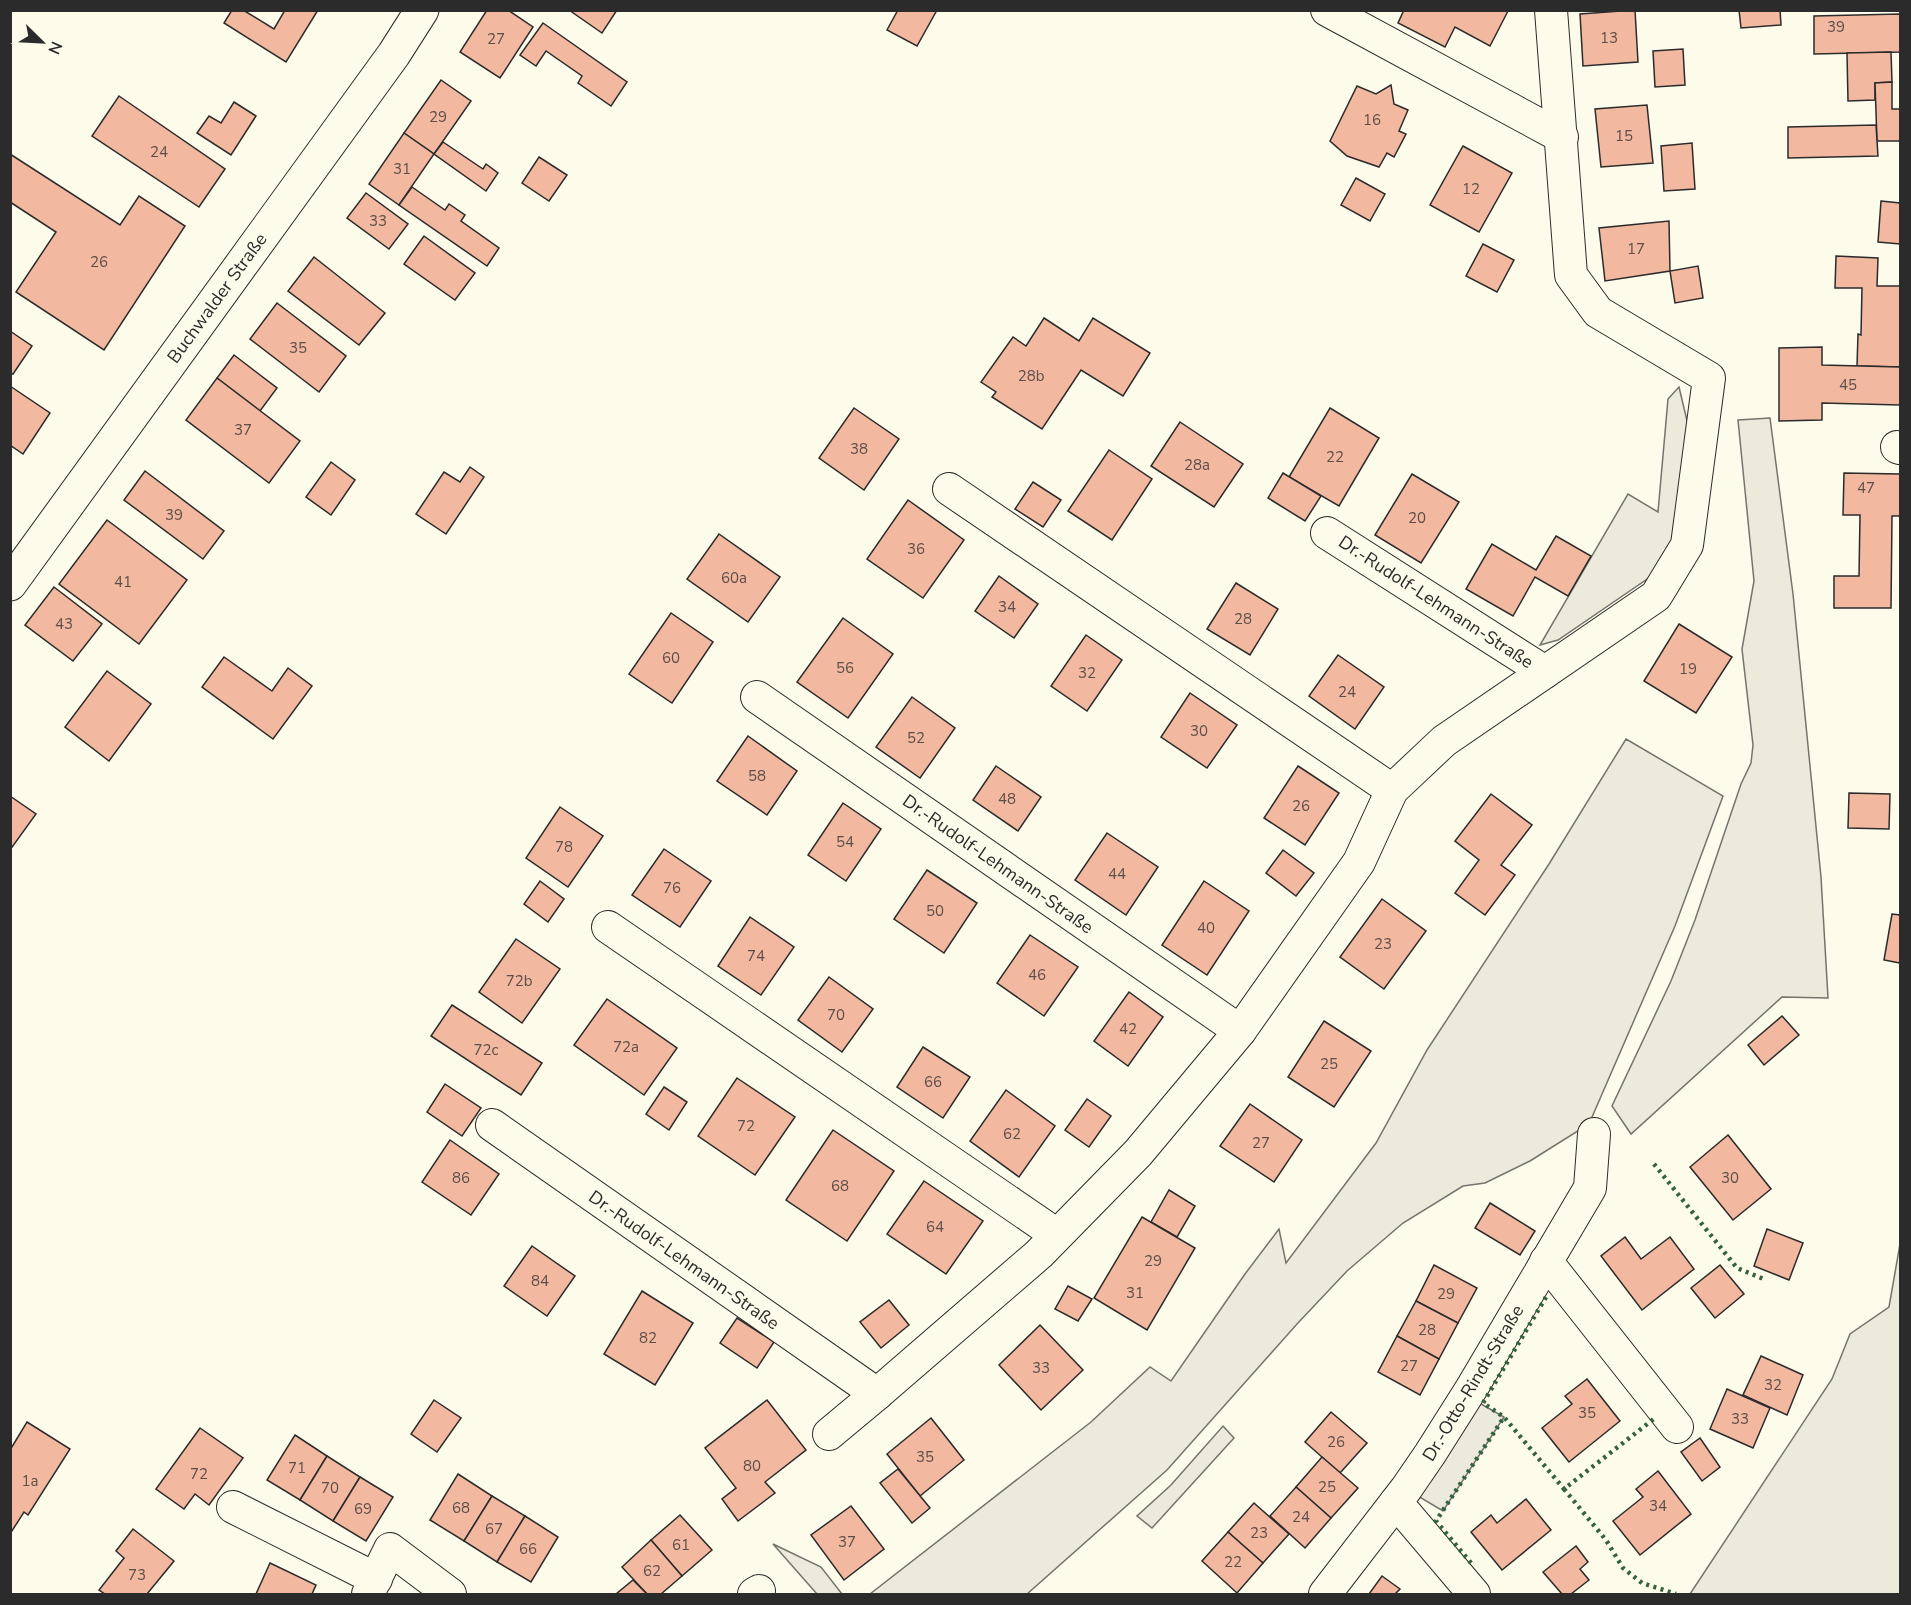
<svg xmlns="http://www.w3.org/2000/svg" width="1911" height="1605" font-family="'Nunito Sans',sans-serif">
<rect width="100%" height="100%" fill="#fdfbea"/>
<g fill="#ecebdb" stroke="#74746e" stroke-width="1.5">
<path d="M1679,387L1688,425L1675,542L1653,575L1558,640L1540,645L1628,494L1658,512L1668,399Z"/>
<path d="M1770,418L1793,594L1821,877L1828,998L1782,997L1631,1134L1612,1106L1671,981L1695,920L1741,784L1751,763L1753,745L1742,649L1754,581L1738,420Z"/>
<path d="M1626,739L1723,796L1675,926L1589,1124L1530,1161L1485,1183L1463,1186L1403,1223L1347,1271L1297,1324L1167,1470L1027,1594H870L1091,1422L1150,1367L1171,1381L1245,1274L1279,1229L1286,1263L1376,1143L1427,1050L1549,864Z"/>
<path d="M1900,1244V1594H1690L1832,1379L1850,1334L1889,1307Z"/>
<path d="M1223,1426L1234,1438L1152,1528L1137,1516L1171,1485Z"/>
<path d="M773,1544L821,1567L842,1594H817Z"/>
</g>
<path fill="#eceadb" stroke="#74746e" stroke-width="1.5" d="M1467,1396L1504,1417L1443,1511L1406,1489Z"/>
<g fill="#f2b8a0" stroke="#2b2b2b" stroke-width="1.5">
<path d="M232,10H243L274,29L285,10H318L286,62L224,23Z"/>
<path d="M487,10H508L533,27L500,78L460,52Z"/>
<path d="M569,10H617L602,33Z"/>
<path d="M898,10H937L917,46L887,30Z"/>
<path d="M1404,10H1507L1508,11L1490,46L1455,27L1445,47L1398,23Z"/>
<path d="M1635,10L1638,62L1583,66L1580,14Z"/>
<path d="M1739,10H1780L1781,25L1741,28Z"/>
<path d="M1900,14V52L1814,54V16Z"/>
<path d="M543,23L627,82L611,106L578,83L582,76L546,51L536,66L520,55Z"/>
<path d="M1683,49L1685,85L1655,87L1653,51Z"/>
<path d="M1891,52L1892,82L1875,83V100L1848,101L1847,53Z"/>
<path d="M441,80L471,101L434,154L404,133Z"/>
<path d="M1892,82V109H1900V141H1877L1875,83Z"/>
<path d="M1391,85L1394,104L1408,110L1399,131L1406,134L1394,157L1387,153L1379,167L1347,156L1330,141L1357,86L1376,94Z"/>
<path d="M119,96L225,169L199,207L92,136Z"/>
<path d="M234,102L256,116L231,155L197,133L209,116L221,123Z"/>
<path d="M1647,105L1653,163L1601,167L1595,109Z"/>
<path d="M1876,125L1878,156L1788,158V127Z"/>
<path d="M404,133L434,154L399,205L369,184Z"/>
<path d="M443,142L483,169L486,164L498,173L486,191L434,154Z"/>
<path d="M1692,143L1695,189L1664,191L1661,146Z"/>
<path d="M1463,146L1512,173L1479,232L1430,205Z"/>
<path d="M10,154L120,225L139,196L185,226L104,350L16,292L56,232L10,202Z"/>
<path d="M539,157L567,175L549,201L522,183Z"/>
<path d="M1356,178L1385,194L1370,221L1341,205Z"/>
<path d="M412,187L445,210L449,204L465,215L461,221L499,248L487,266L399,205Z"/>
<path d="M366,193L408,224L389,249L347,218Z"/>
<path d="M1881,201L1900,203V244L1878,242Z"/>
<path d="M1669,221L1670,271L1605,281L1599,228Z"/>
<path d="M424,236L475,273L455,300L404,264Z"/>
<path d="M1483,244L1514,260L1497,292L1466,276Z"/>
<path d="M1836,256L1878,258L1877,286H1900V367L1857,366L1858,334L1861,335L1862,288H1835Z"/>
<path d="M314,257L385,313L359,345L288,291Z"/>
<path d="M1698,266L1703,298L1675,303L1670,271Z"/>
<path d="M277,303L346,356L319,392L250,339Z"/>
<path d="M1044,318L1079,341L1093,318L1150,353L1123,396L1081,370L1042,429L992,397L996,392L981,382L1013,337L1026,346Z"/>
<path d="M10,331L32,346L13,374L10,373Z"/>
<path d="M1822,347V365L1900,367V405L1822,403V420L1779,421V348Z"/>
<path d="M234,355L277,388L260,411L217,378Z"/>
<path d="M217,378L300,441L269,483L186,420Z"/>
<path d="M10,386L50,413L23,454L10,445Z"/>
<path d="M854,408L899,439L864,490L819,458Z"/>
<path d="M1330,408L1379,438L1339,506L1289,477Z"/>
<path d="M1180,422L1243,464L1214,507L1151,466Z"/>
<path d="M1109,450L1152,479L1112,540L1068,511Z"/>
<path d="M331,462L355,480L331,515L306,497Z"/>
<path d="M470,467L484,477L446,534L416,514L444,472L460,482Z"/>
<path d="M145,471L224,531L203,559L124,500Z"/>
<path d="M1283,473L1321,496L1305,521L1268,498Z"/>
<path d="M1844,473L1900,474V516H1892L1891,608H1834V576H1859L1860,515H1843Z"/>
<path d="M1412,474L1459,502L1421,563L1375,535Z"/>
<path d="M1033,482L1061,500L1043,527L1015,509Z"/>
<path d="M908,500L964,540L923,598L867,559Z"/>
<path d="M107,520L187,580L139,644L59,584Z"/>
<path d="M719,534L780,577L748,622L687,579Z"/>
<path d="M1556,536L1591,556L1568,596L1535,577L1513,616L1466,589L1492,544L1536,570Z"/>
<path d="M999,576L1038,604L1014,638L975,611Z"/>
<path d="M1236,583L1278,609L1250,655L1207,629Z"/>
<path d="M54,587L102,624L73,661L25,625Z"/>
<path d="M671,613L713,642L672,703L629,674Z"/>
<path d="M843,618L893,654L848,718L797,682Z"/>
<path d="M1679,624L1732,657L1696,713L1644,681Z"/>
<path d="M1086,635L1122,660L1087,711L1051,686Z"/>
<path d="M1338,655L1384,687L1355,729L1309,696Z"/>
<path d="M224,657L272,691L288,668L312,686L273,739L202,687Z"/>
<path d="M107,671L151,704L109,761L65,727Z"/>
<path d="M1190,693L1237,725L1207,768L1161,737Z"/>
<path d="M912,697L955,728L920,778L876,747Z"/>
<path d="M748,736L797,771L767,815L717,781Z"/>
<path d="M996,766L1041,797L1018,831L973,800Z"/>
<path d="M1298,766L1339,793L1305,845L1264,818Z"/>
<path d="M1849,793L1890,794L1889,829L1848,828Z"/>
<path d="M1491,794L1532,825L1501,865L1515,875L1485,915L1455,893L1479,860L1455,841Z"/>
<path d="M10,796L36,814L10,850Z"/>
<path d="M843,803L881,829L846,881L808,855Z"/>
<path d="M560,807L603,836L568,887L526,858Z"/>
<path d="M1107,833L1158,867L1126,915L1075,880Z"/>
<path d="M664,849L711,881L680,927L632,895Z"/>
<path d="M1283,850L1314,873L1296,896L1266,873Z"/>
<path d="M927,870L977,903L944,953L894,919Z"/>
<path d="M540,881L564,899L548,922L524,904Z"/>
<path d="M1204,881L1249,911L1207,975L1162,945Z"/>
<path d="M1382,899L1426,931L1384,989L1340,957Z"/>
<path d="M1892,914L1900,915V963L1884,960Z"/>
<path d="M750,917L794,947L761,995L718,966Z"/>
<path d="M1030,935L1078,967L1044,1016L997,983Z"/>
<path d="M516,939L560,969L522,1023L479,992Z"/>
<path d="M829,977L873,1009L842,1052L798,1020Z"/>
<path d="M1129,992L1163,1017L1128,1066L1094,1041Z"/>
<path d="M607,999L677,1048L644,1095L574,1045Z"/>
<path d="M452,1005L542,1063L521,1095L431,1036Z"/>
<path d="M1782,1016L1799,1035L1764,1065L1748,1045Z"/>
<path d="M1324,1021L1371,1051L1334,1107L1288,1077Z"/>
<path d="M923,1047L970,1077L943,1118L897,1087Z"/>
<path d="M737,1078L795,1117L755,1175L698,1136Z"/>
<path d="M445,1084L481,1108L462,1136L427,1112Z"/>
<path d="M664,1087L687,1102L669,1130L646,1114Z"/>
<path d="M1006,1090L1055,1126L1019,1177L970,1141Z"/>
<path d="M1087,1099L1111,1116L1089,1147L1065,1130Z"/>
<path d="M1250,1104L1302,1140L1274,1182L1220,1146Z"/>
<path d="M833,1130L894,1171L847,1241L786,1200Z"/>
<path d="M1728,1135L1771,1189L1733,1220L1690,1167Z"/>
<path d="M450,1140L499,1174L471,1215L422,1182Z"/>
<path d="M924,1181L983,1221L946,1274L887,1234Z"/>
<path d="M1169,1190L1195,1206L1177,1237L1151,1222Z"/>
<path d="M1490,1203L1535,1231L1520,1255L1475,1228Z"/>
<path d="M1142,1217L1195,1248L1147,1330L1094,1298Z"/>
<path d="M1767,1229L1803,1243L1789,1280L1754,1266Z"/>
<path d="M1625,1237L1641,1259L1670,1237L1694,1269L1642,1310L1601,1256Z"/>
<path d="M532,1246L575,1276L547,1316L504,1286Z"/>
<path d="M1434,1265L1477,1288L1458,1323L1416,1301Z"/>
<path d="M1720,1265L1744,1294L1715,1318L1691,1288Z"/>
<path d="M1068,1286L1092,1299L1078,1321L1055,1309Z"/>
<path d="M642,1291L693,1323L655,1385L604,1354Z"/>
<path d="M889,1300L909,1325L881,1348L860,1322Z"/>
<path d="M1416,1301L1458,1323L1439,1359L1397,1336Z"/>
<path d="M737,1318L774,1342L757,1368L720,1343Z"/>
<path d="M1040,1325L1083,1370L1041,1410L999,1365Z"/>
<path d="M1397,1336L1439,1359L1420,1395L1378,1372Z"/>
<path d="M1761,1356L1803,1375L1787,1415L1743,1395Z"/>
<path d="M1587,1379L1620,1421L1569,1462L1542,1428L1572,1404L1565,1396Z"/>
<path d="M1727,1389L1770,1408L1753,1448L1710,1429Z"/>
<path d="M434,1400L461,1418L437,1452L411,1434Z"/>
<path d="M767,1400L806,1450L765,1482L775,1493L738,1521L722,1499L736,1488L705,1448Z"/>
<path d="M1331,1412L1367,1443L1340,1473L1305,1442Z"/>
<path d="M931,1418L964,1460L920,1496L887,1454Z"/>
<path d="M27,1422L70,1449L28,1515L24,1512L10,1534V1450Z"/>
<path d="M200,1428L243,1458L209,1505L195,1494L184,1509L156,1489Z"/>
<path d="M295,1435L327,1456L300,1500L267,1480Z"/>
<path d="M1700,1438L1720,1467L1702,1481L1681,1452Z"/>
<path d="M327,1456L360,1477L333,1521L300,1500Z"/>
<path d="M1322,1457L1358,1488L1331,1518L1296,1487Z"/>
<path d="M898,1469L930,1508L912,1523L880,1483Z"/>
<path d="M1658,1471L1691,1514L1640,1555L1613,1521L1643,1497L1636,1489Z"/>
<path d="M458,1474L492,1496L464,1541L430,1520Z"/>
<path d="M360,1477L393,1497L366,1541L333,1521Z"/>
<path d="M1296,1487L1331,1518L1305,1548L1270,1516Z"/>
<path d="M492,1496L525,1516L497,1562L464,1541Z"/>
<path d="M1526,1499L1551,1530L1502,1570L1471,1532L1491,1515L1497,1523Z"/>
<path d="M1254,1503L1289,1534L1263,1563L1228,1532Z"/>
<path d="M851,1506L884,1549L844,1580L811,1535Z"/>
<path d="M680,1515L712,1550L682,1576L651,1540Z"/>
<path d="M525,1516L558,1537L531,1582L497,1562Z"/>
<path d="M133,1529L174,1561L147,1594H105L99,1590L124,1558L116,1551Z"/>
<path d="M1228,1532L1263,1563L1237,1593L1202,1561Z"/>
<path d="M651,1540L682,1576L661,1594H647L622,1567Z"/>
<path d="M1576,1546L1588,1562L1580,1569L1589,1580L1571,1594H1562L1543,1572Z"/>
<path d="M270,1563L316,1585L312,1594H256Z"/>
<path d="M1382,1576L1400,1589L1395,1594H1369Z"/>
<path d="M633,1580L647,1594H616Z"/>
</g>
<g fill="none" stroke-linecap="round" stroke-linejoin="round">
<g stroke="#2b2b2b" stroke-width="34">
<g id="minor">
<path d="M1327,10L1562,137"/>
<path d="M1897,447L1900,448"/>
<path d="M949,489L1392,790"/>
<path d="M1327,533L1545,672"/>
<path d="M757,697L1240,1031"/>
<path d="M608,927L1057,1235"/>
<path d="M492,1125L877,1394L1039,1254L1138,1153L1240,1031L1359,862L1392,790L1444,741L1656,596L1687,545L1709,378L1598,312L1571,275L1551,10"/>
<path d="M1546,1261L1677,1427"/>
<path d="M829,1434L877,1394"/>
<path d="M1396,1502L1474,1594"/>
<path d="M233,1507L376,1579"/>
<path d="M368,1594L390,1549L450,1594"/>
<path d="M754,1594L759,1591"/>
<path d="M1325,1594L1406,1489L1430,1454L1473,1386L1590,1188L1594,1134"/>
</g>
</g>
<g stroke="#2b2b2b" stroke-width="35">
<path id="tertiary" d="M10,584L394,54L422,10"/>
</g>
<use href="#minor" stroke="#fdfbea" stroke-width="32"/>
<use href="#tertiary" stroke="#fdfbea" stroke-width="33"/>
<g stroke="#34623c" stroke-width="4.5" stroke-dasharray="3 4.5" stroke-linecap="butt">
<path d="M1654,1164L1737,1268L1766,1280"/>
<path d="M1546,1297L1483,1403L1504,1417L1564,1489L1655,1418L1654,1416"/>
<path d="M1564,1489L1606,1540L1623,1568L1642,1583L1676,1594"/>
<path d="M1471,1563L1436,1521L1504,1417"/>
</g>
</g>
<g text-anchor="middle" dominant-baseline="central" stroke-width="4.5" stroke-linejoin="round" paint-order="stroke">
<g font-size="15" fill="#5d4e48">
<text x="1836" y="27">39</text>
<text x="1609" y="38">13</text>
<text x="496" y="39">27</text>
<text x="438" y="117">29</text>
<text x="1372" y="120">16</text>
<text x="1624" y="136">15</text>
<text x="159" y="152">24</text>
<text x="402" y="169">31</text>
<text x="1471" y="189">12</text>
<text x="378" y="221">33</text>
<text x="1636" y="249">17</text>
<text x="99" y="262">26</text>
<text x="298" y="348">35</text>
<text x="1031" y="376">28b</text>
<text x="1848" y="385">45</text>
<text x="243" y="430">37</text>
<text x="859" y="449">38</text>
<text x="1335" y="457">22</text>
<text x="1197" y="465">28a</text>
<text x="1866" y="488">47</text>
<text x="174" y="515">39</text>
<text x="1417" y="518">20</text>
<text x="916" y="549">36</text>
<text x="734" y="578">60a</text>
<text x="123" y="582">41</text>
<text x="1007" y="607">34</text>
<text x="1243" y="619">28</text>
<text x="64" y="624">43</text>
<text x="671" y="658">60</text>
<text x="845" y="668">56</text>
<text x="1688" y="669">19</text>
<text x="1087" y="673">32</text>
<text x="1347" y="692">24</text>
<text x="1199" y="731">30</text>
<text x="916" y="738">52</text>
<text x="757" y="776">58</text>
<text x="1007" y="799">48</text>
<text x="1301" y="806">26</text>
<text x="845" y="842">54</text>
<text x="564" y="847">78</text>
<text x="1117" y="874">44</text>
<text x="672" y="888">76</text>
<text x="935" y="911">50</text>
<text x="1206" y="928">40</text>
<text x="1383" y="944">23</text>
<text x="756" y="956">74</text>
<text x="1037" y="975">46</text>
<text x="519" y="981">72b</text>
<text x="836" y="1015">70</text>
<text x="1128" y="1029">42</text>
<text x="626" y="1047">72a</text>
<text x="486" y="1050">72c</text>
<text x="1329" y="1064">25</text>
<text x="933" y="1082">66</text>
<text x="746" y="1126">72</text>
<text x="1012" y="1134">62</text>
<text x="1261" y="1143">27</text>
<text x="461" y="1178">86</text>
<text x="1730" y="1178">30</text>
<text x="840" y="1186">68</text>
<text x="935" y="1227">64</text>
<text x="1153" y="1261">29</text>
<text x="540" y="1281">84</text>
<text x="1135" y="1293">31</text>
<text x="1446" y="1294">29</text>
<text x="1427" y="1330">28</text>
<text x="648" y="1338">82</text>
<text x="1409" y="1366">27</text>
<text x="1041" y="1368">33</text>
<text x="1773" y="1385">32</text>
<text x="1587" y="1413">35</text>
<text x="1740" y="1419">33</text>
<text x="1336" y="1442">26</text>
<text x="925" y="1457">35</text>
<text x="752" y="1466">80</text>
<text x="297" y="1468">71</text>
<text x="199" y="1474">72</text>
<text x="30" y="1481">1a</text>
<text x="1327" y="1487">25</text>
<text x="330" y="1488">70</text>
<text x="1658" y="1506">34</text>
<text x="461" y="1508">68</text>
<text x="363" y="1509">69</text>
<text x="1301" y="1517">24</text>
<text x="494" y="1529">67</text>
<text x="1259" y="1533">23</text>
<text x="847" y="1542">37</text>
<text x="681" y="1545">61</text>
<text x="528" y="1549">66</text>
<text x="1233" y="1562">22</text>
<text x="652" y="1571">62</text>
<text x="137" y="1575">73</text>
</g>
<g font-size="18" fill="#2b2b2b" stroke="#fdfbea">
<text transform="translate(217 298) rotate(-54)">Buchwalder Straße</text>
<text transform="translate(1436 602) rotate(33)">Dr.-Rudolf-Lehmann-Straße</text>
<text transform="translate(998 864) rotate(35)">Dr.-Rudolf-Lehmann-Straße</text>
<text transform="translate(684 1260) rotate(35)">Dr.-Rudolf-Lehmann-Straße</text>
<text transform="translate(1473 1383) rotate(-59)">Dr.-Otto-Rindt-Straße</text>
</g>
</g>
<rect width="1911" height="1605" fill="none" stroke="#2b2b2b" stroke-width="24"/>
<g transform="translate(42 42) rotate(114)" stroke="#fdfbea" stroke-width="4.5" paint-order="stroke">
<path d="M0-4.5L10 22L0 15L-10 22Z" fill="#2b2b2b"/>
<text y="-9" font-size="16" font-weight="bold" text-anchor="middle" fill="#2b2b2b">N</text>
</g>
</svg>
